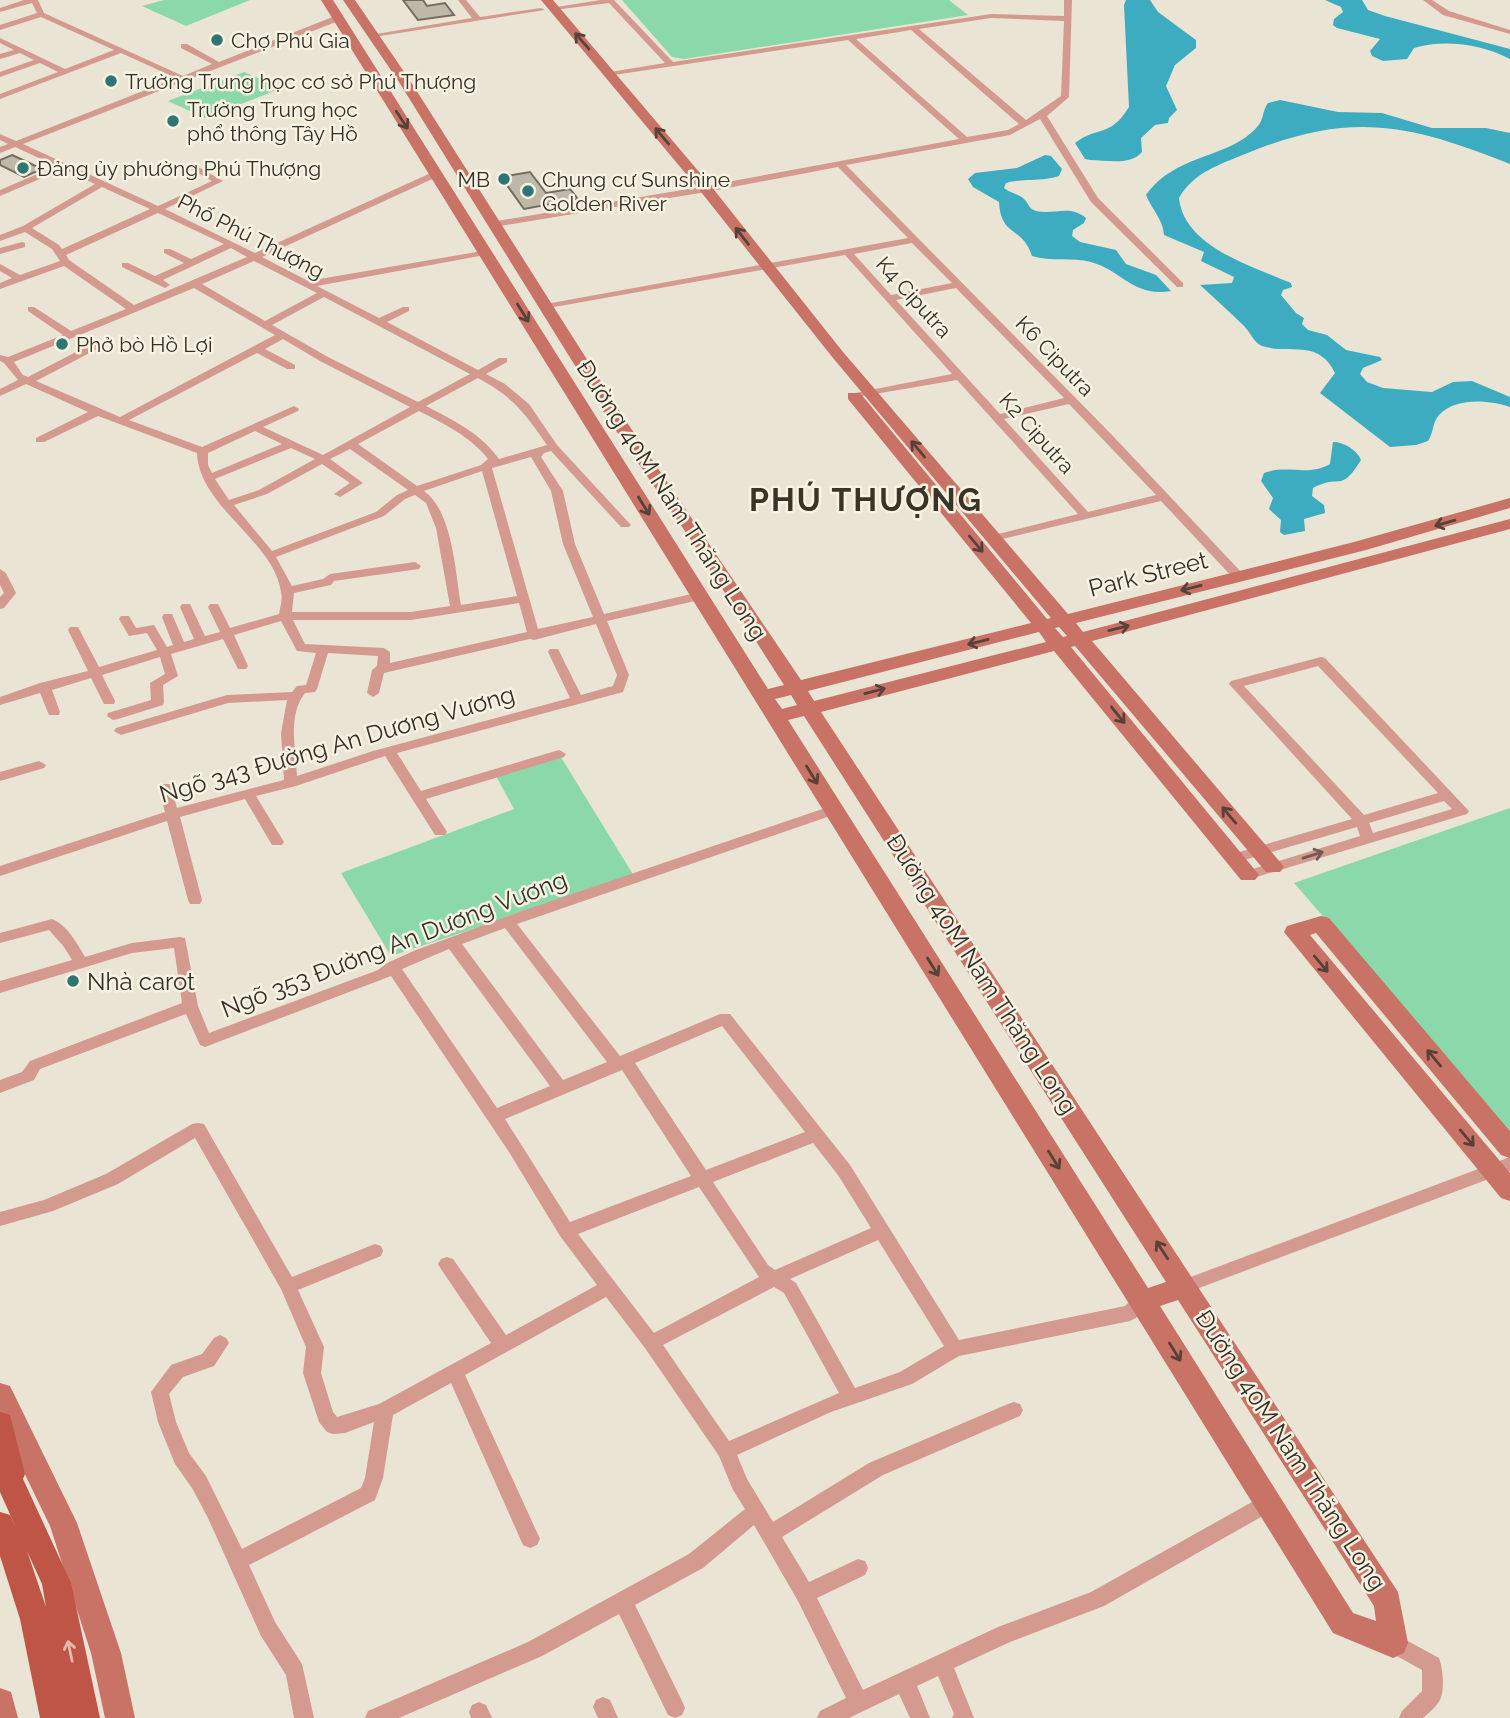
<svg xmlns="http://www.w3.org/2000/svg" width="1510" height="1718" font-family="Raleway,sans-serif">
<rect width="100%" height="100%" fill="#eae4d4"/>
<g fill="#8bd8aa">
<path d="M164,0H250L186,26L142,6Z"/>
<path d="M622,0H949L968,15L684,59L672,57Z"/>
<path d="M244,72L282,88L205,118L168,101Z"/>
<path d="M559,754L634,876L391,956L341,873L514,809L495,774Z"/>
<path d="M1510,808V1131L1294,883Z"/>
</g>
<g fill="#3dacc1">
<path d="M1126,0H1150L1158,12L1196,40V48L1175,65L1166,86L1177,110L1169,118L1168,123L1155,125L1141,138L1142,152C1130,166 1107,160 1090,160L1085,159L1075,143C1097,126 1110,138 1129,107L1124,5Z"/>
<path d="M1325,0H1362L1368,10L1385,16L1510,49V59C1481,44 1445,39 1414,48L1407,59L1383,61L1372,56L1370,51L1380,39L1337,28L1333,25L1334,19L1343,12L1341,7Z"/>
<path d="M1280,100L1338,112L1382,113L1432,128H1486L1510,133V164C1407,123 1350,111 1245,154C1219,165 1194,172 1179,198C1184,247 1252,266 1291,283L1292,287L1283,290L1281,295L1296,313L1304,318L1302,324L1308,330L1327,335L1346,350L1380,357L1382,360L1363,368L1360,374L1367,382L1383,388L1432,392L1453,382L1472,381L1510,397V407C1489,400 1456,397 1439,415C1432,423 1434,432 1428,441L1416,445L1390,447L1320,393L1335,373C1318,338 1290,355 1262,346C1254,343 1251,333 1244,326C1230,312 1215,299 1200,285L1232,283L1234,277L1201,261L1204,252L1164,235C1163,219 1152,210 1146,195C1176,153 1229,159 1257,127C1264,120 1262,111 1268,103Z"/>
<path d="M1045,155L1051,156L1062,169L1059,176C1041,182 1023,178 1006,183L1004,188C1010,193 1019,194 1024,199C1029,204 1029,209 1036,211C1054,215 1070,204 1086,218L1084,223L1073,230L1072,236L1080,242L1116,250L1126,264L1156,275L1171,291C1132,297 1123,271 1091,262C1072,257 1051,262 1032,256C1022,225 1001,238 999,202L973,187L968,179L975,173L1017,168Z"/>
<path d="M1333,442C1344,442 1357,450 1361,460C1340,494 1341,473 1313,488L1312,496L1324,505L1325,513L1304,519L1305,531L1284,535L1280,532L1281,520L1269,509L1273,498L1261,481L1264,473C1287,464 1308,477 1330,464Z"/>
</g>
<g fill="#beb8a9" stroke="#726e5f" stroke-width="2">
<path d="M403,0H423L427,6L445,3L454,15L418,20Z"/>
<path d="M12,155L25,161L42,169L24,177L0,165V160Z"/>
<path d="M530,172L546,193L570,189L578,199L524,209L501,177Z"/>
</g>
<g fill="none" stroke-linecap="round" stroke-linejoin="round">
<g fill="#d59a8f" fill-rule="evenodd">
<path d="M24,0H38L44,13L183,76L212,64L181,48V44H187L219,62L335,16H341V20L23,144L158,206L212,181L186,166L193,164L223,181L165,209L255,253L433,172H439V176L262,257L308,281L488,250V254L485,255L317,286L379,318L403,307H409V311L387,322L478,370L499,358H507V362L486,374L505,384L529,404L557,445L631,525L629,527H621L551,451L544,453L541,457L563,491L575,544L604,614L700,592L706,596L704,599L607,621L629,675L623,692L397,753L421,791L559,750L566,754L564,757L426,799L447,832L445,835H435L385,756L296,786L256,796L284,842L282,845H272L245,799L180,817L202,900L200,904H190L188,900L167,821L0,876V866L165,812L158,787L160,784H170L177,808L284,780L281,733L287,700L228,703L121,735L114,731L116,728L227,695L292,692L297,686L306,685L316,653L297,651L281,621L234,635L248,666L246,669H238L223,639L171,654L178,676L163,685L164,702L163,705L118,719L113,720L107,716L108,713L151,700L150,683L165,674L160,657L102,675L115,701L114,704H104L91,678L52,690L60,712L59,715H49L40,693L0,705V697L40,683L88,671L68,630L70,627H78L99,667L157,650L147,633L129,636L119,619L121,616H129L136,628L154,625L167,647L173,645L162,617L164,614H172L184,642L194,639L180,607L182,604H190L205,636L220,632L208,607L210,604H218L230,628L279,614C280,607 283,599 281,592C274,541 199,507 197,453L98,416L44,442H36V438L88,412L26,384L0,396V389L18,380L4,363L0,361V355L8,357L63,335L28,311V307H34L71,331L126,309L64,266L0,289V283L12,278L0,271V264L20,275L60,261L52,249L25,232L0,241V235L23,226L95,184L63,169L0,196V190L56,166L15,147L0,153V147L8,144L0,140V134L16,141L176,78L121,53L0,99V94L58,72L40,63L0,77V72L34,60L20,53L0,59V54L14,50L0,43V38L65,69L114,50L41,17L0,30V25L37,13L32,3L0,12V8ZM102,187L150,209L62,249L59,245L32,228ZM158,213L224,244L191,259L170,249H164V253L184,263L155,276L128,263H122V267L165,288L170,285L163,280L231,248L247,257L134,305L69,260L66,255ZM254,261L317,293L265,321L202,284ZM194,288L275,335L120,417L36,381L101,347V343H93L28,377L23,375L14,362ZM324,297L470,374L418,402L328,357L272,325ZM283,339L320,361L410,407L323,455L263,427L298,411L299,409L294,406L202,447L129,420L257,353L287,369H295V365L265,349ZM478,378C513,397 525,413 547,445L499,459C480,433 455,421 426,406ZM419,411C444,424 470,436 488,459L481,465L417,486L358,444ZM255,431L282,444L212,473L208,465V453ZM291,448L315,459L259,490L229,500L215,479ZM350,449L408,490L397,495L376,512L272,551L234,505L267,494L322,464L350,483L334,494L340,497L363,483L330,459ZM531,457L551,491L563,544L593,617L538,629L492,468ZM482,471L517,596L461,605C455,571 453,512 424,491ZM415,495L426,503L436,528L450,606L411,612H292L294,593L331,585L334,581L419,569L421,566L415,562L330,574L323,579L292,586L276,557L384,516L405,499ZM519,603L527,632L390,663V652L384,648L305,644L293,620H411ZM596,624L617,675L613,686L581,695L558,649H550L548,652L570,698L373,751L297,776C296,750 287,716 305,693L315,692L317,689L328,653L378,656L377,666L372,670L367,693L373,697L379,693L384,673L530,639L534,640Z"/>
<path d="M458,0H466L480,17L541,8L545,10L374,37L370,35L472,18Z"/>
<path d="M601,0H614L673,62L991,14L1064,16V0H1072L1069,97L1047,116L1098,198L1183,283V287H1177L1091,202L1040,119L1010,135L846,165L1112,435L1243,574V580H1235L1161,501L994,541L990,540V536L1078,514L957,380L851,398L850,396L855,393L952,374L845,255L543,309V305L546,304L908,238L838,167L706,192L494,227L491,226V222L706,186L959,139L848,40L607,76V72H610L665,63L609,3L554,10L550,8ZM991,18L1064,21L1061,96L1026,120L919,29ZM911,30L1019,124L1008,130L967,137L856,39ZM912,243L952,283L891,295L854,254ZM956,288L1064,398L1000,414L896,300ZM1069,404L1156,495L1088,512L1004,419Z"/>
<path d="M1423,0H1432L1449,11L1510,30V34L1443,15Z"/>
<path d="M22,242L25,243V247L0,254V248Z"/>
<path d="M0,569L6,573L16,593L4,608L0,609V597L4,593L0,585Z"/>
<path d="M1321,657L1325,658L1469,811L1467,814L1253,878H1243L1241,875L1243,872L1360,836L1357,827L1234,863L1227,858L1229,855L1352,819L1229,684L1231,681ZM1318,666L1438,793L1364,815L1244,686ZM1444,801L1452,809L1373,833L1369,823Z"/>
<path d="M39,761L46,765L44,768L0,781V772Z"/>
<path d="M834,805L841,810L839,813L517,924L620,1056L720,1014H730L850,1165L959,1340L1125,1306C1133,1299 1138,1292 1149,1296L1152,1301L1136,1318L1130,1321L959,1356L912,1384L831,1412L737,1455L747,1479L773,1522L869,1463L1008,1404L1014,1402L1020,1404L1023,1410L1020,1416L883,1475L782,1537L809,1582L858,1559L865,1561L868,1568L865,1575L817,1598L863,1690L998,1627L1091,1592L1261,1497L1268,1494L1275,1497L1277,1503L1275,1509L1104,1606L1010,1642L954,1668L974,1718H952L954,1714L938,1676L917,1686L930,1718H910L899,1694L849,1718H817L820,1711L846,1698L798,1601L754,1525L703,1568L635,1605L682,1701L685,1708L682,1715L675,1718L668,1715L619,1614L542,1656L399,1718H365L368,1711L528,1642L689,1554L745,1509L733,1490L719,1456L645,1348L606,1297L465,1375L540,1539L537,1545L530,1548L523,1545L451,1383L393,1415L383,1478L375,1500L249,1565L275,1622L302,1664L314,1718H294L286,1675L261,1636L208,1518L192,1488L175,1464L158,1422L151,1392L171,1365L202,1354L214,1338L220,1335L226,1338L229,1343L214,1366L183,1377L169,1394L176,1422L189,1453L206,1476L242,1549L361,1488L365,1478L374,1422L345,1433L333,1434L327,1432L319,1422L303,1373L306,1347L281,1289L195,1138L118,1184L53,1211L0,1226V1212L44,1200L106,1174L192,1124L198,1123L204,1124L292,1277L375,1244L381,1246L383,1251L381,1256L298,1290L324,1347L321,1373L333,1412L337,1417L379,1404L491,1343L441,1269L438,1264L441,1259L447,1257L453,1259L506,1335L597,1285L560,1236L509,1152L391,976L205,1047L200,1045L186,1014L40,1069L34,1080L0,1093V1080L22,1072L30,1061L182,1003L174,948L132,953L0,993V981L72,960L64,947L49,930L0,943V933L52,919C67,925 77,943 85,957L132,943L180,937L185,938L198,1006L209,1033L378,970L387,963L416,950L528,909ZM505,928L607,1062L563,1080L462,944ZM449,949L550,1086L497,1108L402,969ZM722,1026L805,1132L706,1170L635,1063ZM622,1070L691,1176L570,1222L505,1119ZM813,1143L838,1175L871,1228L775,1270L768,1265L713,1182ZM699,1187L759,1277L654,1333L578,1234ZM878,1240L944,1346L900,1372L855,1388L796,1283L790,1279ZM774,1287L784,1293L839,1393L729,1441L663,1345Z"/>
<path d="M1510,1157V1171L1186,1293L1180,1291L1177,1286L1180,1281Z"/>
<path d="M1393,1633L1439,1658C1443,1668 1445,1690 1440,1700C1436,1707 1429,1713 1423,1718H1399L1402,1711L1422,1691V1670L1386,1650L1383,1643L1386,1636Z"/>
<path d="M603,1697L610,1700L618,1718H598L593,1707L596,1700Z"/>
<path d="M479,1702L486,1705L492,1718H471L469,1712L472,1705Z"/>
</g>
<g fill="#c97366" fill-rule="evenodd">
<path d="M321,0H333L768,689L784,685L691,540L610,422L399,82L343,0H355L411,82L626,421L801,680L1031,623L848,399V393H860L1047,619L1051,618L833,358L701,192L541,0H553L711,186L843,352L1068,614L1354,542L1510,498V508L1366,550L1076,623L1083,632L1510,519V529L1092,641L1280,862L1284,867L1280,872H1266L1075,646L1071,647L1255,870L1259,875L1255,880H1241L1054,651L821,712L1398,1592L1408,1643L1404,1653L1393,1658L1333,1633ZM1059,627L1067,636L1063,637L1055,628ZM1039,632L1046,642L814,701L808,691ZM791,695L797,705L782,709L775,699ZM804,716L1166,1282L1148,1288L788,720ZM1178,1300L1374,1606L1376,1621L1353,1613L1160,1306Z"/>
<path d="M1321,916L1329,918L1510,1131V1158L1501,1155L1316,933L1310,935L1510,1173V1201L1501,1198L1284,932L1287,926Z"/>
<path d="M0,1383L10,1386L77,1523L121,1653L135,1718H105L91,1653L50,1526L0,1423Z"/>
<path d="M0,1688L11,1692L18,1718H0Z"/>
</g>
<path fill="#be5546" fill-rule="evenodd" d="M0,1412L10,1415L25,1474L23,1479L71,1583L100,1718H40L20,1619L0,1556V1512L10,1515L17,1530L0,1492ZM27,1551L42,1584L46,1607Z"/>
</g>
<defs><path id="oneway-shaft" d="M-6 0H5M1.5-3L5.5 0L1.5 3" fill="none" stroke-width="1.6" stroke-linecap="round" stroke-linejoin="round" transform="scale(1.75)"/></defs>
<g stroke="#584139">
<use href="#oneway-shaft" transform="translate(582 41) rotate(-131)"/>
<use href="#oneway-shaft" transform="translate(402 120) rotate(57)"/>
<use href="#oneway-shaft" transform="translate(662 136) rotate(-130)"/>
<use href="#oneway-shaft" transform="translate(742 236) rotate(-128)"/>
<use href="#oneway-shaft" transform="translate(523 313) rotate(58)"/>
<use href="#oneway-shaft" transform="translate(918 449) rotate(-130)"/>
<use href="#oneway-shaft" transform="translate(644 506) rotate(58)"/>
<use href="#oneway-shaft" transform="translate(1445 523) rotate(164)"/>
<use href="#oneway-shaft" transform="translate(976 544) rotate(50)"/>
<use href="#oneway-shaft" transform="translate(1191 588) rotate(166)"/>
<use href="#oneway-shaft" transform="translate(1119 628) rotate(-14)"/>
<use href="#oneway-shaft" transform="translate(978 642) rotate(166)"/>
<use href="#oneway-shaft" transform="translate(875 691) rotate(-15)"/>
<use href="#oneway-shaft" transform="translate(1118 715) rotate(51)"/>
<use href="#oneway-shaft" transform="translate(812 775) rotate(58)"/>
<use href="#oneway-shaft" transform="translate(1229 815) rotate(-130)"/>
<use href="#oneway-shaft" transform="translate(1321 964) rotate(50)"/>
<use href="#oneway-shaft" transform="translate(933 967) rotate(58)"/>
<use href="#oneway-shaft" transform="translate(1434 1058) rotate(-130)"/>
<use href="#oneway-shaft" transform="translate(1467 1138) rotate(50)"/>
<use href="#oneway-shaft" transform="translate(1054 1160) rotate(58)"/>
<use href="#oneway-shaft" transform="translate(1162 1250) rotate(-123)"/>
<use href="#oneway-shaft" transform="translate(1175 1352) rotate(58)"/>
</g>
<use stroke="#735a52" href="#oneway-shaft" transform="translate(1313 855) rotate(-17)"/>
<use stroke="#e3bbab" href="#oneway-shaft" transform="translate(70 1651) rotate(-102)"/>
<g fill="#2d7674" stroke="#f7f2e1" stroke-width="2.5">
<circle cx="217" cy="40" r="7"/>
<circle cx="111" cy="81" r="7"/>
<circle cx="173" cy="121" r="7"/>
<circle cx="23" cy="168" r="7"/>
<circle cx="504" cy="179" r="7"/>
<circle cx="528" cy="191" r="7"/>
<circle cx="62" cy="344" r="7"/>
<circle cx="73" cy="981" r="7"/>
</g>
<g text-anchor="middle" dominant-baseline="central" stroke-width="5" stroke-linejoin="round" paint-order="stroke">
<g font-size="21" fill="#32302a" stroke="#f7f2e1" text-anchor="start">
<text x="231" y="40">Chợ Phú Gia</text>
<text x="125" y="81">Trường Trung học cơ sở Phú Thượng</text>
<text x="187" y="109">Trường Trung học<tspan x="187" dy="24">phổ thông Tây Hồ</tspan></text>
<text x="37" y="168">Đảng ủy phường Phú Thượng</text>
<text x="490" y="179" text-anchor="end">MB</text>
<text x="542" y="179">Chung cư Sunshine<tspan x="542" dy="24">Golden River</tspan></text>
<text x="76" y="344">Phở bò Hồ Lợi</text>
</g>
<g font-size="21" fill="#32302a" stroke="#f7f2e1">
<text transform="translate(251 236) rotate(27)">Phố Phú Thượng</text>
<text transform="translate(914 297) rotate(48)">K4 Ciputra</text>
<text transform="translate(1055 356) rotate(46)">K6 Ciputra</text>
<text transform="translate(1037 433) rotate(48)">K2 Ciputra</text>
</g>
<g font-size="24" fill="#32302a" stroke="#f7f2e1">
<text transform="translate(672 500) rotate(57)">Đường 40M Nam Thăng Long</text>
<text transform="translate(1148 574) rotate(-14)">Park Street</text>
<text transform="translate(337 744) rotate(-16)">Ngõ 343 Đường An Dương Vương</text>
<text transform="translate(394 944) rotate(-21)">Ngõ 353 Đường An Dương Vương</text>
<text transform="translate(982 974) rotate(57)">Đường 40M Nam Thăng Long</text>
<text transform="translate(1291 1450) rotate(57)">Đường 40M Nam Thăng Long</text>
</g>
<g font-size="24" fill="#32302a" stroke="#f7f2e1" text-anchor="start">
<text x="87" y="981">Nhà carot</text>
</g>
<g font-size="32" font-weight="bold" letter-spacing="2" fill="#383427" stroke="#f7f2e1">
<text x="866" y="499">PHÚ THƯỢNG</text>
</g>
</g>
</svg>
